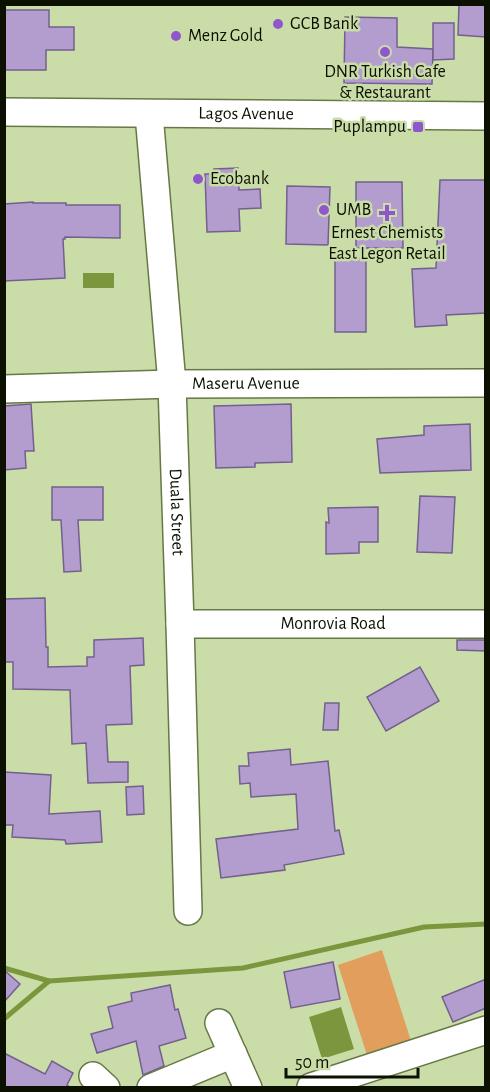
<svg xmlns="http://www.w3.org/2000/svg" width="490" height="1092" font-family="'Alegreya Sans',sans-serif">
<rect width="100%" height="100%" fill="#cadda8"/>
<path fill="#e29e5c" d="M382,950L411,1041L367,1055L338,965Z"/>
<g fill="#7c963d">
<rect x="83" y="273" width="31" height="15"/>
<path d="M341,1007L354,1049L322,1059L309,1017Z"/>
</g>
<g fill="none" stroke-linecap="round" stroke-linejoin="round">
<g stroke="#7c963d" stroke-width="5">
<path d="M4,968L49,981"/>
<path d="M4,1019L49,981L243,968L424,927L486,924"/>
</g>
</g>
<g fill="#b29dce" stroke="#73608d" stroke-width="1.5">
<path d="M459,4H486V37L458,35Z"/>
<path d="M4,10H49V27H74V50H46V70H4Z"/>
<path d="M345,17L397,18V47L433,49L432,84L344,83Z"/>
<path d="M433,23H454V59L433,60Z"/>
<path d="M238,168L239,190L260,189L261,208L239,209L240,231L207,232L205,174H214V169Z"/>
<path d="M440,180H486V313L446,315L447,325L415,327L412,269L436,268Z"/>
<path d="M356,182H402L403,248H356Z"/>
<path d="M287,186L330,187L328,245L286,244Z"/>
<path d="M33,202V203H66V205H120V238L65,237V239H63L65,278L4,281V204Z"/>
<rect x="335" y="258" width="31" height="74"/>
<path d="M31,404L34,451H25L26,468L4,470V406Z"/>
<path d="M291,404L292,462L255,463V467L216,468L214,406Z"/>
<path d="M470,424L471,470L380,473L377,439L424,435V426Z"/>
<path d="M52,487H103V520H78L81,571L64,572L61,520H52Z"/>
<path d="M420,496L455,497L452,553L417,552Z"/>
<path d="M378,507V542H359V553L326,554V522L329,523L328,508Z"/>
<path d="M45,598L46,647H48V667L87,666V657H94V640L143,638L144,665L130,666L132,724L106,725L108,762H128V782L88,783L86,743L72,744L70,690L13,689V662H4V599Z"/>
<path d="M457,640H486V651L457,650Z"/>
<path d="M420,667L439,701L386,731L367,697Z"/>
<path d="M325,703H339L338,730H323Z"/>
<path d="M290,749L291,765L328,761L335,831L339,830L344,854L284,865L285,870L221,878L216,839L298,829L296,794L251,797L250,783L240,784L239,766H249L248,753Z"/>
<path d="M4,772L51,775L49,814L100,811L102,842L66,844L65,840L12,837L13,825H4Z"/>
<path d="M143,786L144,814L127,815L126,787Z"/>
<path d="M333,962L340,999L291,1008L284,972Z"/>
<path d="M4,970L20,984L4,1002Z"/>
<path d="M486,979V1008L453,1022L442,997Z"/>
<path d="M170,985L175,1010L178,1009L186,1038L159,1046L164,1066L143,1075L136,1041L97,1053L91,1034L113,1028L108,1007L132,1001L131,993Z"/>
<path d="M4,1053L45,1074L52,1061L73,1073L67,1085L71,1088H4Z"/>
</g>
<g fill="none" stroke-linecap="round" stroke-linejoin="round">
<g stroke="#677847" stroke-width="30">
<g id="minor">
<path id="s1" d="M4,112L486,116"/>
<path id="s2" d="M149,114L172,384L180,624L188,911"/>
<path id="s3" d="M4,389L172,384L486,383"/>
<path id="s4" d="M180,624H486"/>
<path d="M219,1023L248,1088"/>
<path d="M93,1076L106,1088"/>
<path d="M311,1087L486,1030"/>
<path d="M151,1088L233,1054"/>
</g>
</g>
<use href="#minor" stroke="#fff" stroke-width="27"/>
</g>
<g fill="#9056cd" stroke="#cadda8" stroke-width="2">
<circle cx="278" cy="24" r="6"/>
<circle cx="176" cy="36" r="6"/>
<circle cx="385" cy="52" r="6"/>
<rect x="412" y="121" width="12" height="12" rx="3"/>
<circle cx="198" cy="179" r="6"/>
<circle cx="324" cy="210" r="6"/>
<path d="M384 204h6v6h6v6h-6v6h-6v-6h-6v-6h6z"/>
</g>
<g text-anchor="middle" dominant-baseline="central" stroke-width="5" stroke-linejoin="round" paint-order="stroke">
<g font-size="18" fill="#0b1001" stroke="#cadda8" text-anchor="start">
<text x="290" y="24">GCB Bank</text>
<text x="188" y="36">Menz Gold</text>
<text x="385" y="72" text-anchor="middle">DNR Turkish Cafe<tspan x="385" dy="21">&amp; Restaurant</tspan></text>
<text x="406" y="127" text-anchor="end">Puplampu</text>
<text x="210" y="179">Ecobank</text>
<text x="336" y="210">UMB</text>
<text x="387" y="233" text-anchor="middle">Ernest Chemists<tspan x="387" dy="21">East Legon Retail</tspan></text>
</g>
<g font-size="18" fill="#0b1001" stroke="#cadda8">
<text stroke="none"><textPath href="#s1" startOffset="242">Lagos Avenue</textPath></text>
<text stroke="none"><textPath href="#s3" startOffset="242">Maseru Avenue</textPath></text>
<text stroke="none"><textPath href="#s2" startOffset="399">Duala Street</textPath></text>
<text stroke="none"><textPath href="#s4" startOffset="153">Monrovia Road</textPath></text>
</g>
</g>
<rect width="490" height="1092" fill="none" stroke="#0b1001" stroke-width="12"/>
<path d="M286 1068v9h132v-9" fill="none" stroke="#0b1001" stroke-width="3"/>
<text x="295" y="1068" font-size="18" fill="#0b1001" stroke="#cadda8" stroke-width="4.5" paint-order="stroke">50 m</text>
</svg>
